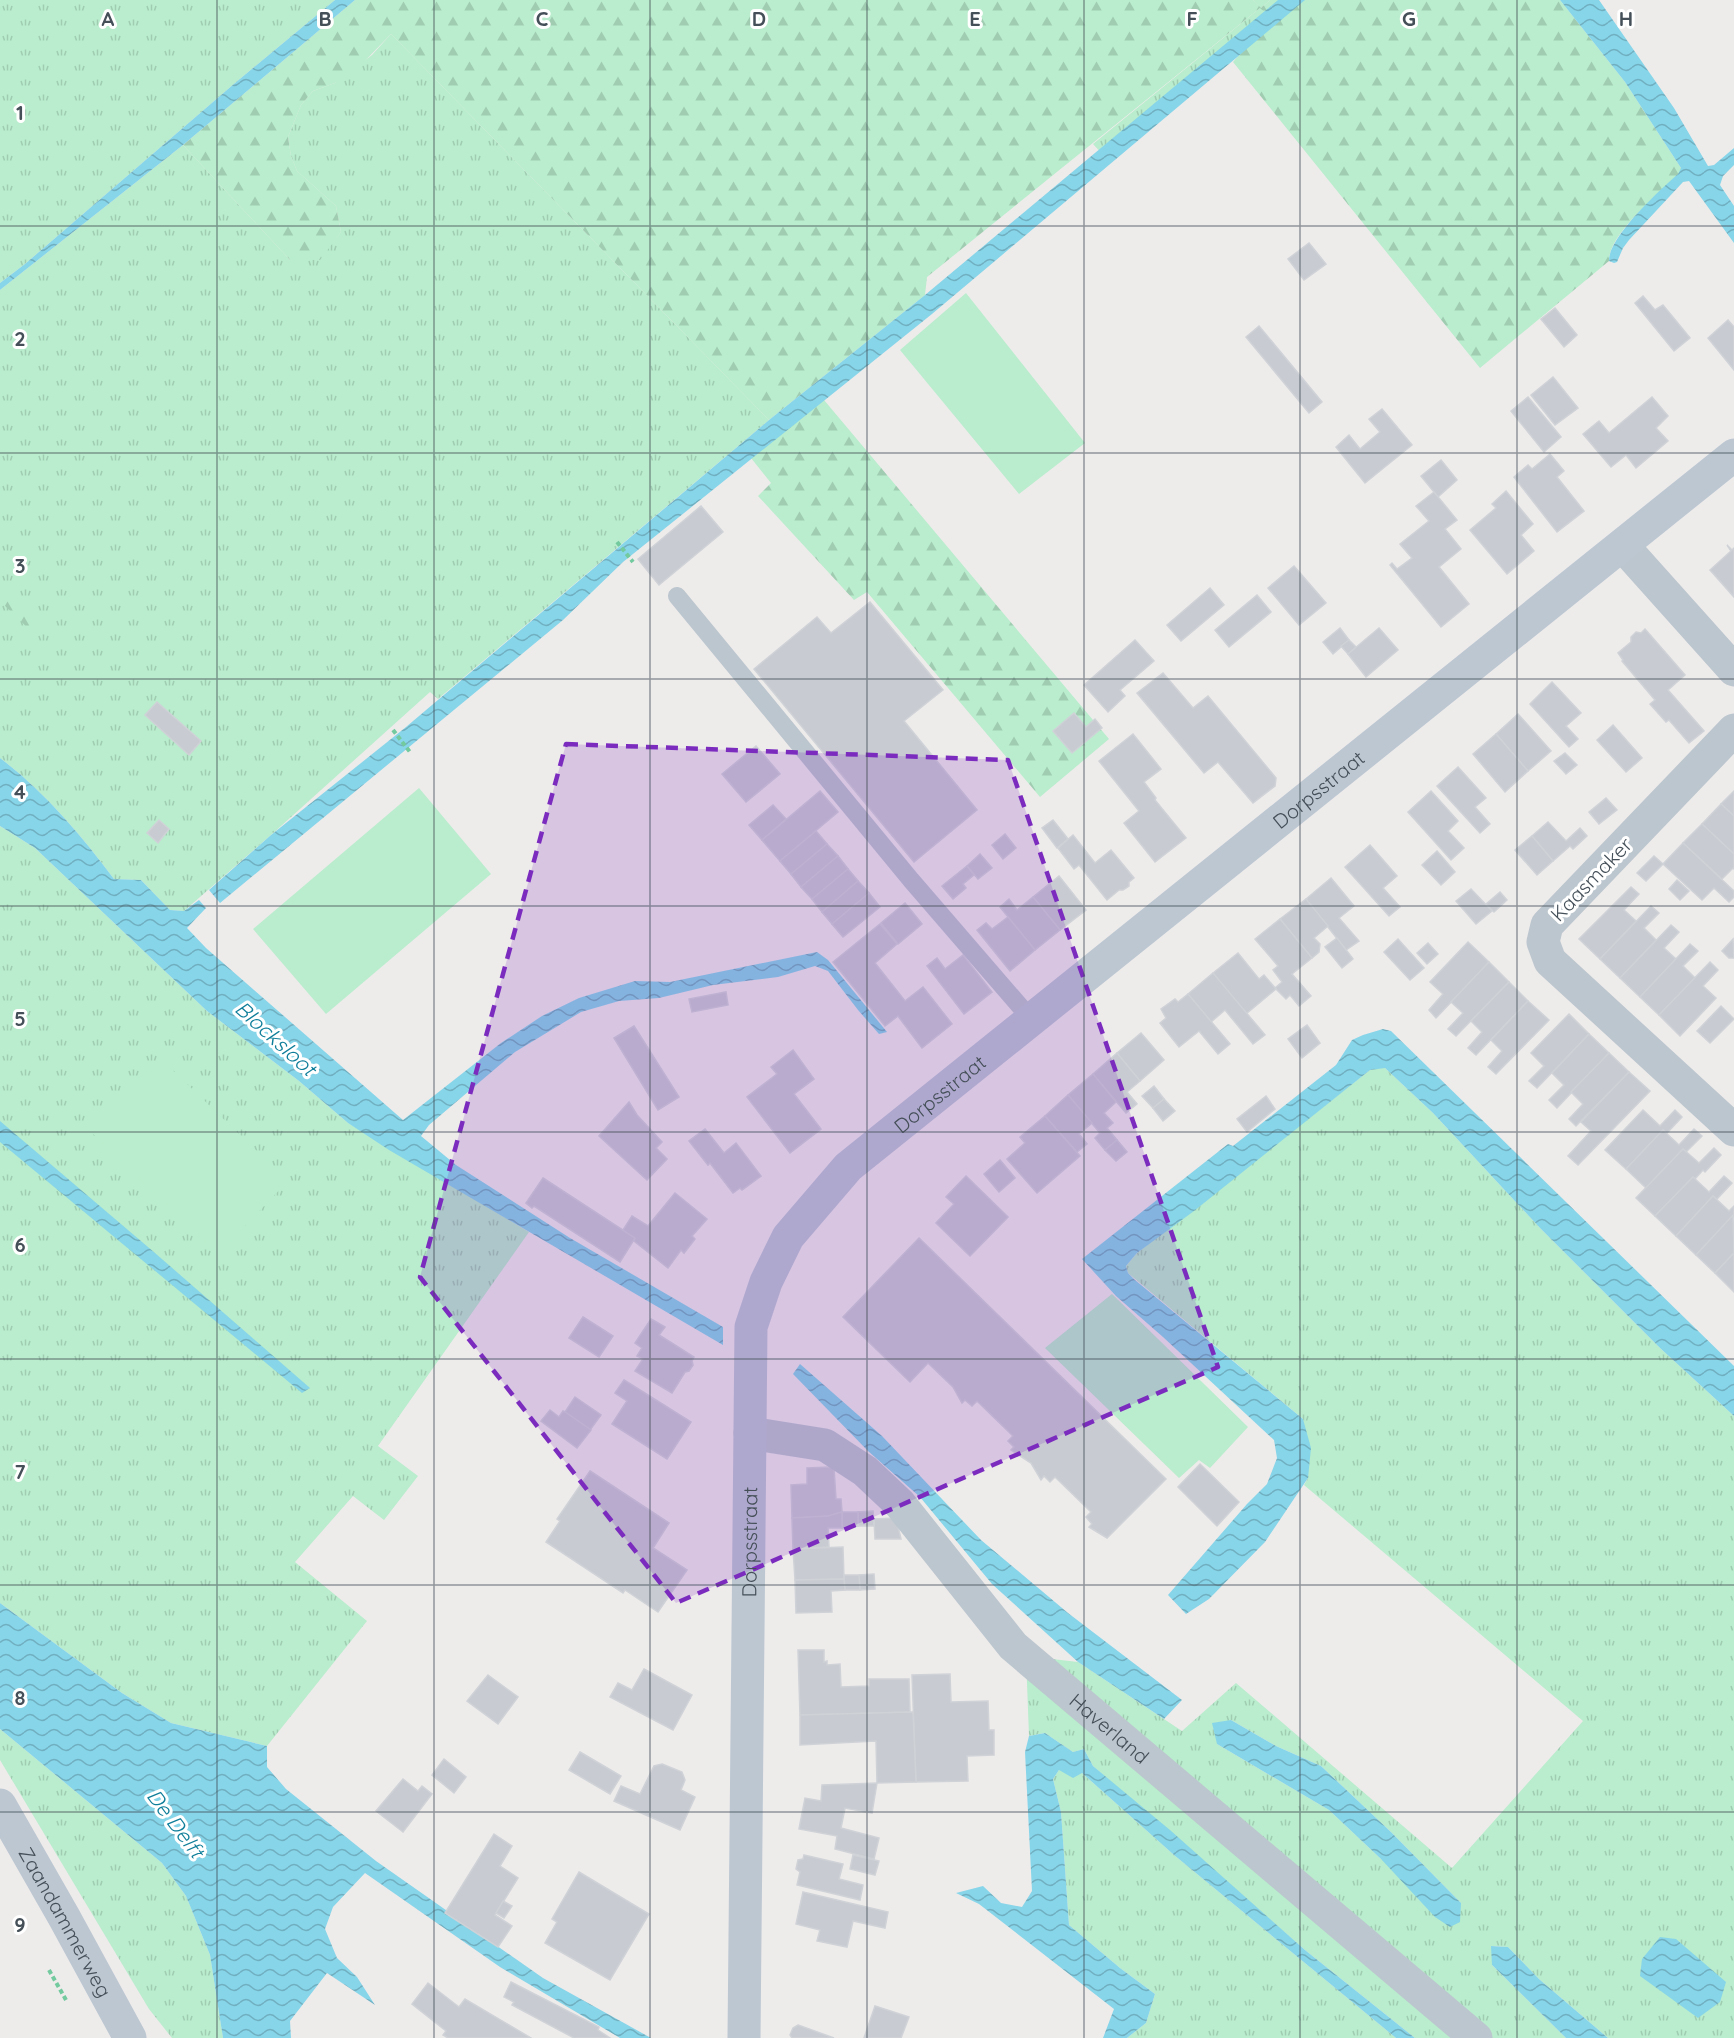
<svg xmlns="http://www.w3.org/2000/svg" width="1734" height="2038" font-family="Quicksand,sans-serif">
<defs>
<pattern id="grass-tufts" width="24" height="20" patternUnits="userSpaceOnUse" patternTransform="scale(1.5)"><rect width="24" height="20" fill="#b9edcd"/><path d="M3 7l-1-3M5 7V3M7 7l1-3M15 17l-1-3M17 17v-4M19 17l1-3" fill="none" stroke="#a0cdb2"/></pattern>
<pattern id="forest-firs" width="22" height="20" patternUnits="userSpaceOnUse" patternTransform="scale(1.5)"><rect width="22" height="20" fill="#b9edcd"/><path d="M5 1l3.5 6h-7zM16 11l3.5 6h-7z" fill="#a0cdb2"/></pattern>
<pattern id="water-waves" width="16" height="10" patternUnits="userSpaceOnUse" patternTransform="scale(1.5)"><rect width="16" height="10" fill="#87d5e9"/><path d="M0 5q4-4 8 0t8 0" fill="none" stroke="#70afc0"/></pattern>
</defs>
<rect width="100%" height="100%" fill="#eeebeb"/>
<g fill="url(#grass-tufts)" fill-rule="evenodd">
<path d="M0,0H335L235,83L25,264L0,283Z"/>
<path d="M1253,0H1270L1261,8L1271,18L1105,157L1093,144L1260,8Z"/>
<path d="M391,34L769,420L438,699L430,692L271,835L184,911L170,910L141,880L114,879C81,835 45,792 0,758V290L183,145L290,260L332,243L341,232L336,206L297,171L291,156L288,137L301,105L313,91L335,83L372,55Z"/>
<path d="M0,826L35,848L207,1011L299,1081L348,1123L529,1232L378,1446L418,1476L384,1520L353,1496L295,1562L367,1621L267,1746L171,1723L122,1693L0,1603Z"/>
<path d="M1379,1068H1385L1433,1113L1540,1228L1660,1348L1734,1416V2038H1608L1539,1979L1508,1947L1492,1946V1965L1566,2038H1415L1305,1950L1093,1766L1084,1749L1073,1752L1045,1733L1029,1736L1026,1656L1078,1662L1182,1731L1236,1683L1452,1868L1583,1721L1304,1485L1308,1478L1303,1419L1128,1273L1126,1266L1137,1253L1370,1070ZM1231,1720L1276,1746L1321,1766L1391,1832L1461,1903L1381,1859L1329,1810L1217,1744Z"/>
<path d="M0,1729L162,1863L186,1896L210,1955L223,2038H172L149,2009L0,1760Z"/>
<path d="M1059,1770L1082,1773L1174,1855L1396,2038H1127L1146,2023L1155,1994L1120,1968L1069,1925L1061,1812L1053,1779Z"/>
</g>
<g fill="url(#forest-firs)">
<path d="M355,0H1253L1261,8L1270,0H1560L1625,82L1681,168V171C1663,191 1608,233 1609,261L1480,368L1233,62L1271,18L1260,8L927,277L925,295L769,420L391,34L355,71L335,83L313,91L301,105L288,137L291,156L297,171L336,206L341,232L320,260H290L183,145Z"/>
<path d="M824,400L1109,739L1040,797L867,592L854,600L758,496L771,483L751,458Z"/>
<path d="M0,579L43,624L36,636L0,601Z"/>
</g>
<g fill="#b9edcd">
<path d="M966,293L1085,443L1019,494L900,350Z"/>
<path d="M419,788L491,874L326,1014L253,929Z"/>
<path d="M160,1058L288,1181L218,1254L90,1131Z"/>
<path d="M1112,1294L1248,1427L1210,1468L1199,1460L1179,1478L1045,1348Z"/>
</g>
<g fill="url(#water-waves)">
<path d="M335,0H355L183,145L0,290V283L25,264L235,83Z"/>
<path d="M1278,0H1305L932,314L623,562L563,620L220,903L209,890L271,835L406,727L769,420L925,295Z"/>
<path d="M1560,0H1599L1674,108L1708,166L1714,165L1734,148V165L1723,176L1720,185L1734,206V243L1689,181L1683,182L1629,240L1623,248L1617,262L1614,263L1609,261C1608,237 1660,190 1678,174L1681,168L1625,82Z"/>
<path d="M0,758C45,792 81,835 114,879L141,880L170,910L184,911L199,900L206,908L187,928L206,948L403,1120L501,1043L542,1016L579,998L635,981L670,982L817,952L828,960L887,1032L879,1034L858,1010L828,971L815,966L778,977L713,985L659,998L619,1001L581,1012L515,1052L429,1125L421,1136L456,1165L570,1238L723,1327V1345L389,1150L348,1123L299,1081L207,1011L35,848L0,826Z"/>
<path d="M1383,1029L1391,1031L1734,1366V1416L1660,1348L1540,1228L1433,1113L1385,1068L1370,1070L1194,1211L1137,1253L1126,1266L1128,1273L1135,1280L1303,1419L1311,1448L1308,1478L1265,1542L1209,1599L1186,1614L1168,1595L1247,1504L1267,1484L1277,1458L1274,1440L1163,1337L1116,1296L1082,1259L1228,1144L1233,1146L1336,1065L1352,1040L1363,1035Z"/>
<path d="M0,1121L155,1253L310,1388L302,1393L0,1142Z"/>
<path d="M800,1364L882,1436L981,1540L1068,1613L1182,1700L1164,1719L1078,1662L992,1584L920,1497L868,1451L793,1374Z"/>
<path d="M0,1603L122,1693L171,1723L267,1746V1767L286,1789L376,1861L543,1978L651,2038H620L500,1967L365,1873L333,1907L325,1929L337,1958L357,1977L375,2005L327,1973L290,2021L291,2038H223L210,1955L186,1896L162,1863L0,1729Z"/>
<path d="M1231,1720L1276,1746L1321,1766L1391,1832L1461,1903L1460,1922L1450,1927L1435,1917L1381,1859L1329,1810L1217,1744L1212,1723Z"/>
<path d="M1045,1733L1073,1752L1084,1749L1093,1766L1170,1830L1305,1950L1415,2038H1396L1174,1855L1082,1773L1073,1778L1059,1770L1053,1779L1061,1812L1069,1925L1120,1968L1155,1994L1146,2023L1127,2038H1103L1114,2009L979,1904L956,1893L983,1886L1001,1903L1022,1907L1032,1891L1025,1752L1029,1736Z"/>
<path d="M1660,1937L1676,1939L1726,1982L1720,2002L1698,2018L1640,1976L1642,1959Z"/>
<path d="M1491,1946L1508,1947L1539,1979L1608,2038H1566L1492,1965Z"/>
</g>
<g fill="#c8cbd1" stroke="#cfd2d7" stroke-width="1.5">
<path d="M1309,243L1326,264L1304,280L1288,259Z"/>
<path d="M1643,296L1655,310L1663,305L1690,338L1674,351L1635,303Z"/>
<path d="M1555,308L1577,335L1564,347L1541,319Z"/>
<path d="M1728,320L1734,327V370L1708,338Z"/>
<path d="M1259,326L1322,402L1309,413L1246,337Z"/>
<path d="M1553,377L1578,408L1555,425L1531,395Z"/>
<path d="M1528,397L1561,437L1544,452L1511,411Z"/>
<path d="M1652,397L1668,416L1656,428L1668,441L1636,468L1626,455L1611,467L1583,434L1599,421L1609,433Z"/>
<path d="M1382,409L1412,445L1365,483L1336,447L1349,435L1360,449L1380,432L1369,419Z"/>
<path d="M1550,454L1564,471L1557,477L1584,511L1557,532L1514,477L1528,465L1532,469Z"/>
<path d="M1441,460L1457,480L1438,497L1421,476Z"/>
<path d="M1506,491L1533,524L1521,535L1534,551L1507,574L1470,530L1496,508L1492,504Z"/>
<path d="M1434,492L1457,520L1445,529L1461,549L1439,567L1469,604L1441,627L1390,565L1392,563L1397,569L1412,558L1400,544L1429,521L1416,506Z"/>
<path d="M701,506L723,532L659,585L638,559Z"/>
<path d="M1727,545L1732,550L1734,548V597L1710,570L1731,551Z"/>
<path d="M1294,566L1326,603L1299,625L1268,588Z"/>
<path d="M1210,588L1224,605L1181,641L1167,625Z"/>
<path d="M1257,595L1271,612L1229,647L1215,630Z"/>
<path d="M870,602L943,690L904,721L977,810L914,862L754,669L817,617L831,633Z"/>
<path d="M1340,628L1349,640L1333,654L1323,642Z"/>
<path d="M1379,628L1398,650L1366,677L1348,654Z"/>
<path d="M1645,629L1685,675L1668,690L1704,731L1689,743L1669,720L1666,722L1650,704L1655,700L1622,661L1623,660L1618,653L1631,642V637L1636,632L1641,633Z"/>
<path d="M1135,640L1154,661L1120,690L1125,696L1108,712L1084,685Z"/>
<path d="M1349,640L1356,647L1348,654L1341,646Z"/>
<path d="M1163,673L1193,708L1208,696L1276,778L1275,786L1253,803L1218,762L1204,773L1137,693Z"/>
<path d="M1552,682L1581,713L1566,726L1578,739L1569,747L1530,704Z"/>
<path d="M157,702L201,741L189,755L145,715Z"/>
<path d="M1074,713L1086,727L1095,719L1102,728L1072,753L1053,731Z"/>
<path d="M1518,714L1551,751L1528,771L1496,734Z"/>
<path d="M1613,725L1642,758L1626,772L1597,740Z"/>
<path d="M1133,734L1161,769L1144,782L1156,798L1155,800L1186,838L1155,862L1124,823L1139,811L1099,761Z"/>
<path d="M1496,734L1528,771L1505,792L1473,754Z"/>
<path d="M756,746L780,774L746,802L722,774Z"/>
<path d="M1565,753L1577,765L1566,774L1554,761Z"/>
<path d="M1458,767L1486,798L1475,807L1490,824L1480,833L1437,786Z"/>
<path d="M820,791L838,812L780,861L762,840Z"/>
<path d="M1431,791L1458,821L1448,831L1464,848L1451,860L1408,812Z"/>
<path d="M1734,791V816L1721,804Z"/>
<path d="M1606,798L1617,810L1599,824L1589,812Z"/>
<path d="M1721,804L1734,816V854L1702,824Z"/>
<path d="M773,805L786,819L762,840L749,825Z"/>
<path d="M159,820L169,829L158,843L147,833Z"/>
<path d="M1053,820L1068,839L1057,848L1042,828Z"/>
<path d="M1548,822L1566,841L1580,828L1587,836L1573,849L1570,846L1553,861L1532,836Z"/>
<path d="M1702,824L1734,854V869L1733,868L1722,879L1683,843Z"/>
<path d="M816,831L827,844L791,874L780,861Z"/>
<path d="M1005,834L1016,848L1003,859L992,845Z"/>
<path d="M1073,835L1095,863L1111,850L1134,878L1129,882V886L1123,890H1119L1107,900L1079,865L1074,869L1058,848Z"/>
<path d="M1532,836L1553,861L1537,875L1515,850Z"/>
<path d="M1683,843L1734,891V897L1729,902L1714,888L1702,900L1663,864Z"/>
<path d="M827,844L838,856L801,887L791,874Z"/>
<path d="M1370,845L1397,876L1383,888L1400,907L1389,916L1345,867Z"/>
<path d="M1437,851L1455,872L1441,885L1422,865Z"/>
<path d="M980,854L992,868L978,879L967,866Z"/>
<path d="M838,856L848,869L812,899L801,887Z"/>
<path d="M1654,856L1663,864L1646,881L1637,873Z"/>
<path d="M967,866L974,875L963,884L966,888L953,899L942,886Z"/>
<path d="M848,869L858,881L822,912L812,899Z"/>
<path d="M1059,876L1086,910L1060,930L1033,897Z"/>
<path d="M1331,878L1354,906L1339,918L1359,941L1346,950L1306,899Z"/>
<path d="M1677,880L1689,891L1680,900L1669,889Z"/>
<path d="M858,881L869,893L832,924L822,912Z"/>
<path d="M1631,887L1639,894L1624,910L1636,921L1600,959L1579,939Z"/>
<path d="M1471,889L1492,911L1476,924L1456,901Z"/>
<path d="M1500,892L1507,900L1494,912L1486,904Z"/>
<path d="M869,893L880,907L843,937L832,924Z"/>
<path d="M1033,897L1060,930L1035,950L1000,907L1009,899L1017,910Z"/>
<path d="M1306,899L1328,926L1314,938L1320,944L1319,952L1312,958L1280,919Z"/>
<path d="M905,903L922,924L898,944L881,923Z"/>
<path d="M1651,906L1659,913L1644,928L1656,940L1620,978L1600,959Z"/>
<path d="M1008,917L1035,950L1010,971L977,930L986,923L992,929Z"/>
<path d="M1280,919L1312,958L1292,974L1311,996L1299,1006L1290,995L1286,999L1275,988L1282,982L1273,970L1278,966L1255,939Z"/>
<path d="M880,924L897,944L875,963L905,1001L923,987L952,1024L922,1048L898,1016L885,1026L833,962Z"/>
<path d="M1671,925L1679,932L1664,948L1676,959L1640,997L1620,978Z"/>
<path d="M1337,938L1353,959L1342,968L1325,947Z"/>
<path d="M1398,939L1424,968L1410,980L1384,952Z"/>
<path d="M1733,939L1734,958H1729L1722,951Z"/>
<path d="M1468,942L1489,962L1436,1018L1429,1010L1443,994L1430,982Z"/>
<path d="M1428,943L1438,954L1427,964L1417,953Z"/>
<path d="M1690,944L1698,951L1683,966L1695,978L1659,1015L1640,997Z"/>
<path d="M1238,953L1259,979L1264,975L1276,989L1246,1014L1213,973Z"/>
<path d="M963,955L992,992L964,1014L927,966L937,958L945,969Z"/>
<path d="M1489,962L1509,982L1456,1036L1448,1029L1463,1013L1451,1002Z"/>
<path d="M1710,962L1718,970L1703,986L1716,998L1680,1036L1659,1015Z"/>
<path d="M1213,973L1265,1035L1253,1044L1225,1010L1211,1022L1188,994Z"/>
<path d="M1509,982L1528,1001L1476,1055L1468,1048L1482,1032L1471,1021Z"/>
<path d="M726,992L728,1005L692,1012L689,999Z"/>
<path d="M1188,994L1230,1044L1218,1054L1199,1031L1179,1047L1160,1023L1166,1018L1161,1009L1175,999L1178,1002Z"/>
<path d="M1528,1001L1549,1020L1496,1074L1488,1067L1502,1051L1491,1040Z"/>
<path d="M1721,1006L1734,1019L1710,1043L1697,1031Z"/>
<path d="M1569,1014L1589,1034L1537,1088L1529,1081L1544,1066L1531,1053Z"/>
<path d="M1307,1025L1320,1043L1302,1058L1288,1039Z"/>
<path d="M634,1026L679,1097L658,1110L614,1038Z"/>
<path d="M1141,1033L1164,1060L1140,1081L1117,1053Z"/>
<path d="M1589,1034L1609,1053L1557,1108L1549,1100L1564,1085L1552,1073Z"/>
<path d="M793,1050L814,1079L794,1094L821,1129L790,1153L747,1097L777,1074L771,1067Z"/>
<path d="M1117,1053L1140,1081L1127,1092L1137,1104L1126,1113L1093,1074Z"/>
<path d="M1609,1053L1629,1072L1576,1126L1569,1119L1583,1104L1571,1092Z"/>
<path d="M1629,1072L1650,1091L1578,1165L1568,1156L1591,1131L1581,1122Z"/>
<path d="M1093,1074L1116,1102L1104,1113L1113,1123L1107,1128L1117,1140L1105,1150L1095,1138L1100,1133L1068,1095Z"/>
<path d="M1154,1086L1164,1099L1153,1108L1142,1096Z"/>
<path d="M1068,1095L1092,1123L1079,1134L1087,1144L1077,1152L1045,1116Z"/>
<path d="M1266,1096L1275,1109L1247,1132L1237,1119Z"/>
<path d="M1164,1099L1175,1111L1163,1121L1153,1108Z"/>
<path d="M629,1102L637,1115L662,1142L656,1148L667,1159L647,1180L599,1136Z"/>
<path d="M1643,1110L1660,1126L1675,1110L1682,1117L1667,1133L1663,1130L1626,1169L1605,1150Z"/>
<path d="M1045,1116L1080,1156L1037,1193L1007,1159L1025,1143L1020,1137Z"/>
<path d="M705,1129L724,1153L736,1143L761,1176L742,1190L740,1188L733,1193L710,1163L708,1165L689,1141Z"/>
<path d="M1694,1129L1702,1136L1686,1152L1683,1149L1646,1188L1626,1169L1663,1130L1679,1145Z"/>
<path d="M1117,1140L1127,1152L1116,1161L1105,1150Z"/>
<path d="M1714,1148L1721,1155L1705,1172L1703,1170L1695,1179L1693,1177L1655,1216L1636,1198L1683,1149L1699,1163Z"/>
<path d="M1000,1160L1015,1178L999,1192L984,1174Z"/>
<path d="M966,1176L1008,1217L970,1256L936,1223L954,1204L946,1197Z"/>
<path d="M1724,1176L1732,1183L1717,1199L1713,1196L1676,1236L1655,1216L1693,1177L1709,1192Z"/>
<path d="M543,1178L635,1238L620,1262L534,1206L532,1208L526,1203Z"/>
<path d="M675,1193L707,1219L692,1236L695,1239L684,1253L681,1250L668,1268L634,1241L635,1238L623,1230L632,1216L648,1226Z"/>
<path d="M1713,1196L1729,1211L1734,1206V1216L1696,1255L1676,1236Z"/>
<path d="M1733,1215L1734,1253L1715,1273L1696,1255Z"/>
<path d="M919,1238L1166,1479L1107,1538L1089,1527L1092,1524L1086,1517L1091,1512L1055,1477L1050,1482L1044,1476L1041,1480L1031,1463L1011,1450L1014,1447L1008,1441L1013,1436L977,1401L972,1406L965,1400L962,1403L953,1387L928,1363L910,1382L843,1317Z"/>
<path d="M1734,1253V1292L1715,1273Z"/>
<path d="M583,1317L613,1336L599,1357L569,1338Z"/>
<path d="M651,1319L665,1327L659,1335L694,1357L692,1361L693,1365L689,1371L685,1372L672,1393L635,1371L643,1359L637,1356L642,1348L635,1343Z"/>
<path d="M624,1380L691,1422L667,1459L612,1424L627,1401L615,1393Z"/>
<path d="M575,1397L601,1415L590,1430L565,1412Z"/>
<path d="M550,1410L559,1417L563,1411L565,1412L591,1430L577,1448L541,1421Z"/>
<path d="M1200,1464L1239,1502L1217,1526L1178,1487Z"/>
<path d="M831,1467L834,1469L836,1499H841L842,1512L828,1516L792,1518L791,1485L807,1484V1468Z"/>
<path d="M590,1471L669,1523L653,1548L687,1570L658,1612L625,1590L623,1593L546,1542L560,1521L557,1519Z"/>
<path d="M873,1511L874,1526H858V1512Z"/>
<path d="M842,1512H858V1526L842,1528Z"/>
<path d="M842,1512V1528H828L829,1547L793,1549L792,1518L828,1516Z"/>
<path d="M896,1518L901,1539H875L874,1519Z"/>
<path d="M843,1547L844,1579L795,1580L793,1549Z"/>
<path d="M874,1574L875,1589L860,1590L859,1575Z"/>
<path d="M844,1575H859L860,1590H845Z"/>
<path d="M844,1579L845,1590L831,1591L832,1612L796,1613L795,1580Z"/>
<path d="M798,1650H824V1662L827,1661V1665L840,1664L841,1687L869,1686V1679H909L910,1712L800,1715Z"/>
<path d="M644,1669L692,1695L673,1730L610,1697L618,1683L632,1690Z"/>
<path d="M950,1674L951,1702L988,1701L989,1730H994V1755L967,1756L968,1781L916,1782L912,1675Z"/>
<path d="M488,1675L518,1697L498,1724L467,1701Z"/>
<path d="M913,1712L916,1782L877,1783L876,1741L800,1745V1715Z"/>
<path d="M580,1752L621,1776L610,1794L569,1770Z"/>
<path d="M444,1759L466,1777L454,1793L432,1775Z"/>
<path d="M662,1764L682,1772L685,1780L681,1790L695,1797L680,1830L614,1801L621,1786L640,1794L654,1766Z"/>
<path d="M403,1779L418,1791L422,1786L432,1794L403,1832L376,1811Z"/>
<path d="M877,1783L872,1813L845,1808L841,1828L879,1838L874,1859L835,1849L837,1836L799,1829L805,1798L821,1801L822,1785Z"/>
<path d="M494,1834L512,1846L500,1866L518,1878L495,1915L512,1926L498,1947L445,1913Z"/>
<path d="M804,1855L843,1864L839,1879L863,1885L860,1900L797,1885L800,1872L796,1869L798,1860L803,1859Z"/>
<path d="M853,1855L879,1861L875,1875L850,1869Z"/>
<path d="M579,1872L649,1914L610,1980L545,1943L557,1922L552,1919Z"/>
<path d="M803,1892L888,1912L885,1928L853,1921L847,1947L817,1941L820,1930L796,1924Z"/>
<path d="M503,1901L512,1906L504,1918L496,1913Z"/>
<path d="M511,1982L599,2027L598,2030L610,2038H574L512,2005L514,2002L504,1997Z"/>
<path d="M428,1983L459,2007L465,1999L531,2038H448L443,2035L446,2031L412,2004Z"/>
<path d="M875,2006L909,2017L901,2038H864Z"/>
<path d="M798,2025L834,2038H792L790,2035L793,2028Z"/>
</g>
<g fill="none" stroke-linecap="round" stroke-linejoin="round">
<g stroke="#72ca9e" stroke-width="4" stroke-dasharray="4.5 3" stroke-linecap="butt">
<path d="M617,542L633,562"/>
<path d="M393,730L410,752"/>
<path d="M49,1970L66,2000"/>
</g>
<path stroke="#bcc6ce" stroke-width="18" d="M677,596L911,880L1031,1019"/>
<g stroke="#bcc6ce" stroke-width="33">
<path d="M1623,546L1734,670"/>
<path d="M1734,730L1547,925L1543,942L1550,961L1734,1130"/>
<path id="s1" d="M750,1433L825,1445L865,1471L900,1504L1013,1646L1476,2038"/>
</g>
<g stroke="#bcc7d2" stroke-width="33">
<path id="s2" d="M0,1805L64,1917L130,2038"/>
<path id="s3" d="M744,2038L751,1327L766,1282L788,1237L848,1167L1734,455"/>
</g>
</g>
<path fill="#7b2cbf" fill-opacity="0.2" stroke="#7b2cbf" stroke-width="4.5" stroke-dasharray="12 8" stroke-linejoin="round" d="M566,744L1008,760L1218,1367L676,1603L420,1277Z"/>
<path fill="none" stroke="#444f58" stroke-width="1.5" stroke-opacity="0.55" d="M217,0V2038M434,0V2038M650,0V2038M867,0V2038M1084,0V2038M1300,0V2038M1517,0V2038M0,226H1734M0,453H1734M0,679H1734M0,906H1734M0,1132H1734M0,1359H1734M0,1585H1734M0,1812H1734"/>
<g text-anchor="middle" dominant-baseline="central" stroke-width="6" stroke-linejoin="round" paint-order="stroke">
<g font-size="20" fill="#444f58" stroke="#fff">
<text stroke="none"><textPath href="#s3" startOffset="1504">Dorpsstraat</textPath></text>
<text transform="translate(1591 879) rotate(-46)">Kaasmaker</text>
<text stroke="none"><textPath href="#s3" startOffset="1018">Dorpsstraat</textPath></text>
<text stroke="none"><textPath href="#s3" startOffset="496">Dorpsstraat</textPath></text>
<text stroke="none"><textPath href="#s1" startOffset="480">Haverland</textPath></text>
<text stroke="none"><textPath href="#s2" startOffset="134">Zaandammerweg</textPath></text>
</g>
<g font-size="21" font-style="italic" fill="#0f7e9a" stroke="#fff">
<text transform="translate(276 1038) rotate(42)">Blocksloot</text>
<text transform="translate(176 1823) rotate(53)">De Delft</text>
</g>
</g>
<g font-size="20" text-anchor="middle" font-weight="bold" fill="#444f58" stroke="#fff" stroke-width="6" stroke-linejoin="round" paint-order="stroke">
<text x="108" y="26">A</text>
<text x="325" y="26">B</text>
<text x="542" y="26">C</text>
<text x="759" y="26">D</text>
<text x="975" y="26">E</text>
<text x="1192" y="26">F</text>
<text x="1409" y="26">G</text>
<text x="1626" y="26">H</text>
<text x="20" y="120">1</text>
<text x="20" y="346">2</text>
<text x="20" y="573">3</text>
<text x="20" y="799">4</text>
<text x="20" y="1026">5</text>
<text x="20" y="1252">6</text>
<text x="20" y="1479">7</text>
<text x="20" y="1705">8</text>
<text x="20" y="1932">9</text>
</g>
</svg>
